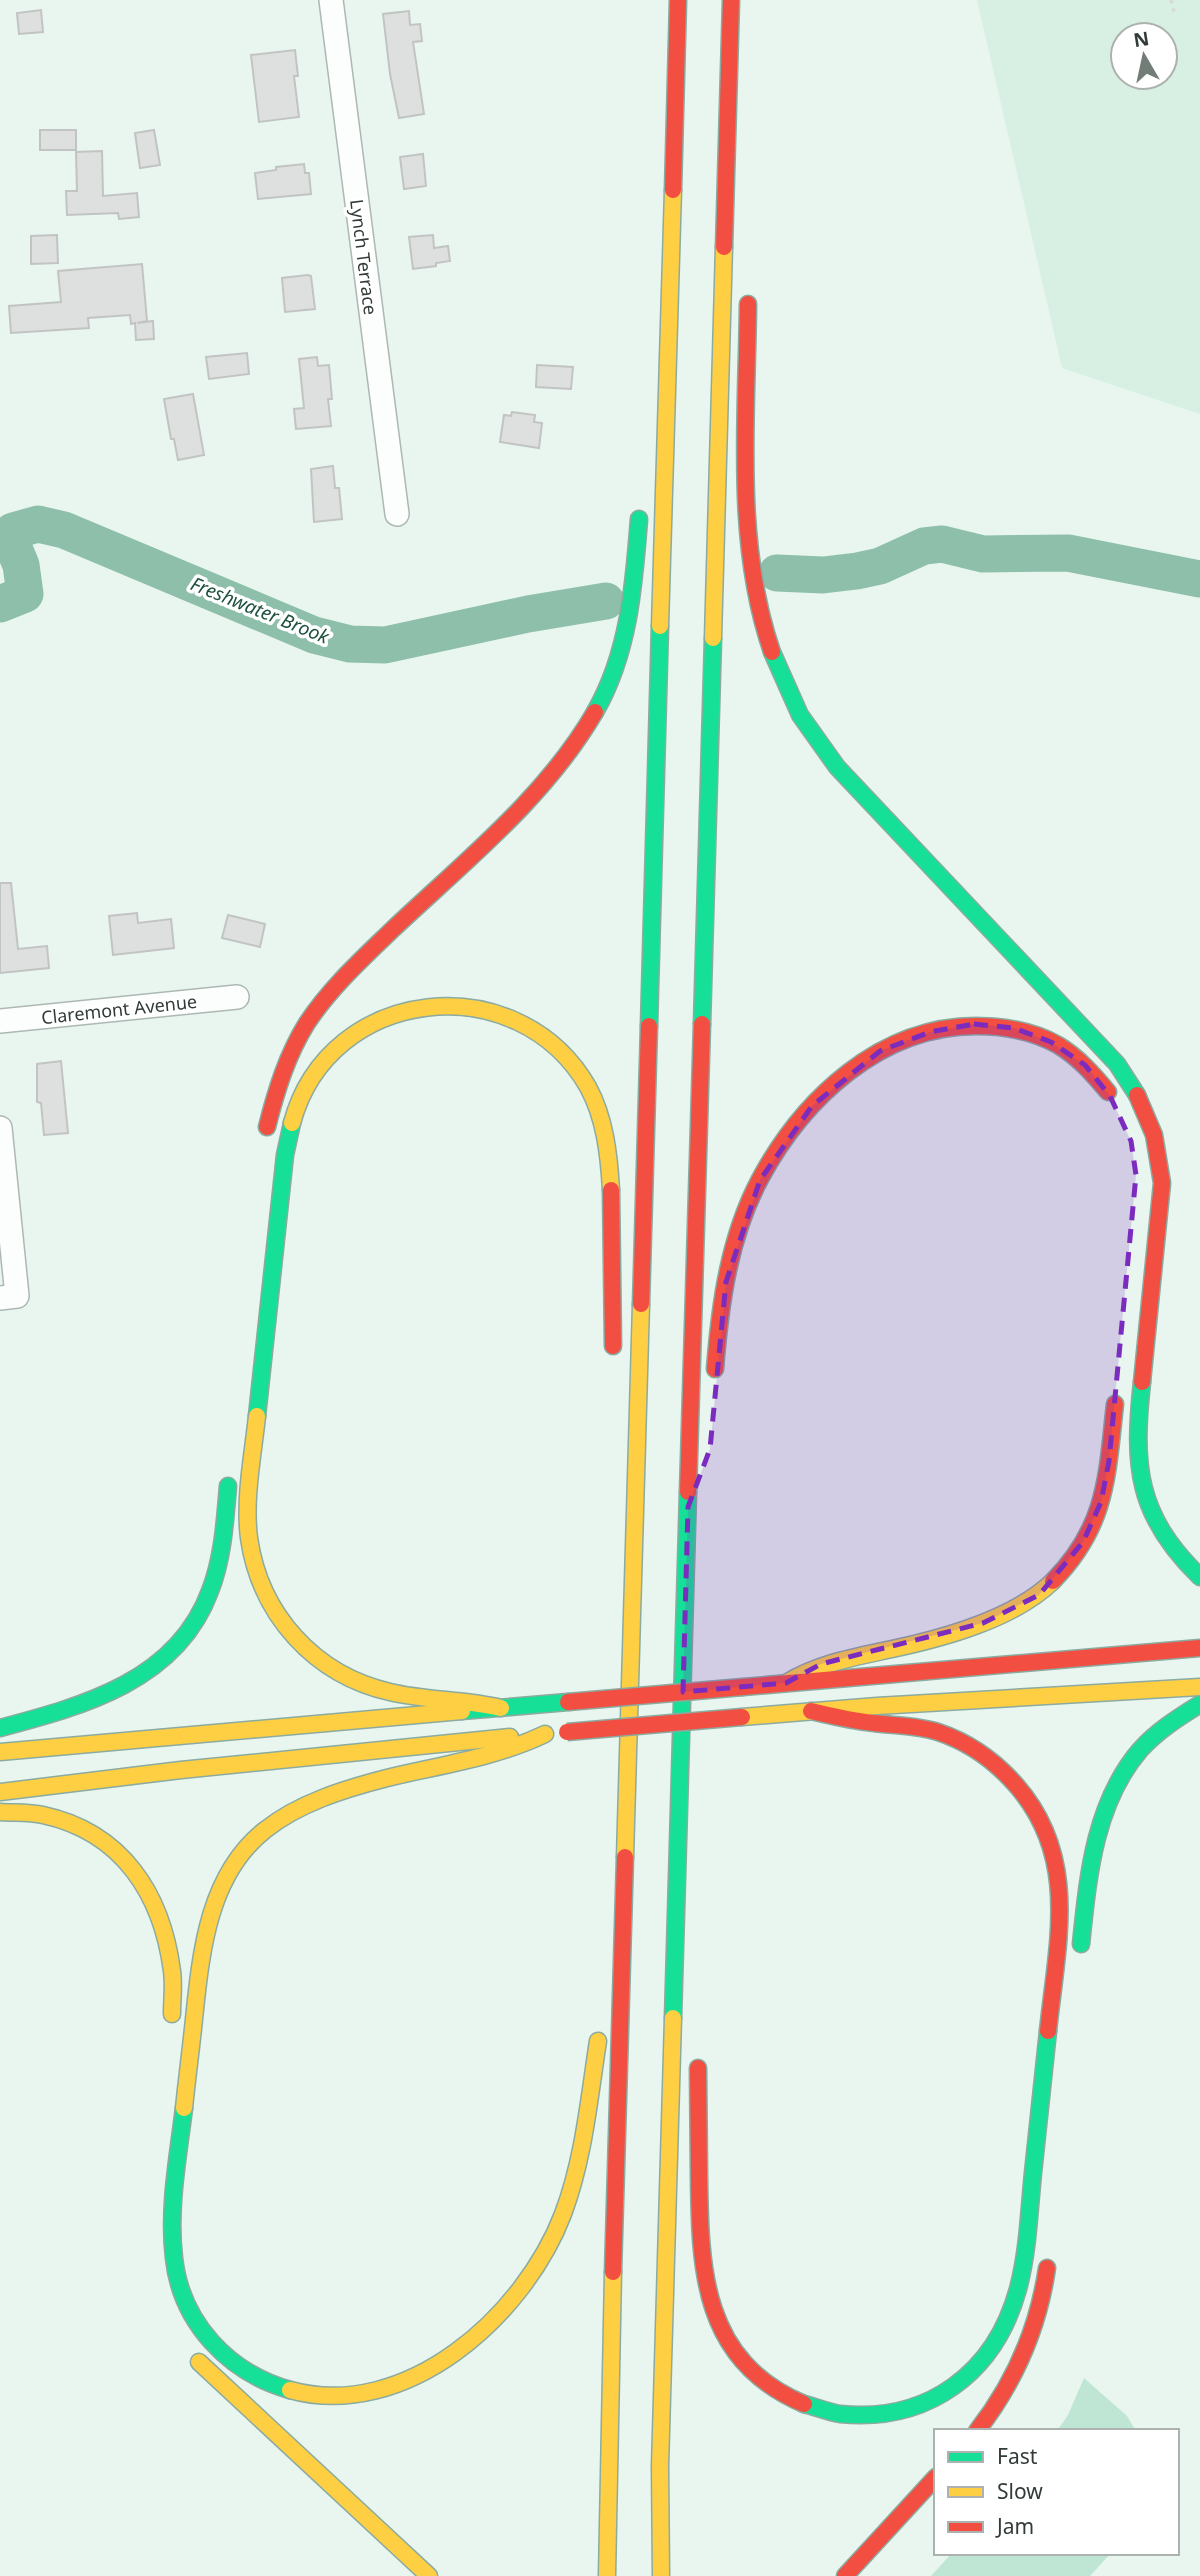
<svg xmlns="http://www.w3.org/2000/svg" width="1200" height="2576" font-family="'Noto Sans',sans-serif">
<rect width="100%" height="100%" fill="#e8f6ef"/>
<path fill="#d8f0e4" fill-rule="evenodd" d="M977,0H1200V414L1062,368ZM1123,35H1165V77H1123Z"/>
<g fill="#bfe6d4">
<path d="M1084,2378L1127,2416L1136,2431H1057L1068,2415Z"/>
<path d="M952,2553H1111L1090,2576H931Z"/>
</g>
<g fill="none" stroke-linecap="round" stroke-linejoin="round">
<g stroke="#8dbfaa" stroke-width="37">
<path d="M777,573L823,575L857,571L880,566L924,546L942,544L983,554L1068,553L1200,579"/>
<path d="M0,604L25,594L21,565L11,541L13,531L38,524L64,530L314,635L350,644L385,645L528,614L606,601"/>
</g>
</g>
<g fill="#dee0e0" stroke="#c2c4c3" stroke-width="2">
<path d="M41,10L43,32L19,34L17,13Z"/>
<path d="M409,11L410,25L420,24L422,41L413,42L424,114L399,118L390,74L383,14Z"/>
<path d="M295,50L298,76H294L299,117L259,122L251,55Z"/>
<rect x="40" y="130" width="36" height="20"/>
<path d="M154,130L160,165L140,168L135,133Z"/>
<path d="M102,151L103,196L137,193L139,217L119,219L118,213L67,215L66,191H77L76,152Z"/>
<path d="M423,154L426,186L404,189L400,157Z"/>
<path d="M304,164L305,173H309L311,194L258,199L255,173L276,170V167Z"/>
<path d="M57,235L58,263L31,264V236Z"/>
<path d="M433,235L434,248L448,246L450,261L436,263V266L413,269L409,237Z"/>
<path d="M142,264L147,321L137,323L153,321L154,339L136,340L135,323L131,324L130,315L88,318L89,328L11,333L9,306L61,302L58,271Z"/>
<path d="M308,275L311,276L315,309L285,312L282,278Z"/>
<path d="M247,353L249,374L209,379L206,357Z"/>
<path d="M317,357L318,366L329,365L332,399H328L331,426L296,429L294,409L304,408L299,359Z"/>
<path d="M537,365L573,367L571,389L536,387Z"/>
<path d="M193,394L204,455L178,460L174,439H171L164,399Z"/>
<path d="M512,412L535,415L534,422L542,423L539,448L500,442L504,415L511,416Z"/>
<path d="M333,466L335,488H339L342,519L314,522L311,469Z"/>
<path d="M0,883H11L18,949L47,946L49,968L0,973Z"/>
<path d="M137,913L138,923L171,919L174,948L113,955L109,916Z"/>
<path d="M228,915L265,924L260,947L222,938Z"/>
<path d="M61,1061L68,1133L44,1135L41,1103L37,1102V1064Z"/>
</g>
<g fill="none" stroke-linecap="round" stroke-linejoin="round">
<g stroke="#aeb8b3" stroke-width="26">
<g id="street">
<path d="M331,0L397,514"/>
<path d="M0,1021L237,997"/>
<path d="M0,1128L17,1296L0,1298"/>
</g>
</g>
<g stroke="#8baba1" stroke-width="19">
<g id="fast">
<path d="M772,652L800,715L837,767L1117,1064L1137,1095"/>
<path d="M595,712C629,653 634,585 639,519"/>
<path d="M702,1024L713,638"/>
<path d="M649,1026L660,626"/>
<path d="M1142,1382C1133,1465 1136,1515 1200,1577"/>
<path d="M257,1416L285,1155L292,1123"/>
<path d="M462,1711L568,1702"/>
<path d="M0,1728C83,1706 177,1681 210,1591C223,1558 225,1521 228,1486"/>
<path d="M1081,1944C1088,1877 1094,1804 1140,1750C1157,1731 1179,1717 1200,1704"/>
<path d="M673,2018L688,1492"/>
<path d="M184,2108C178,2157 168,2209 174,2258C181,2323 229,2373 290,2390"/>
<path d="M804,2404C816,2407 828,2412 840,2414C928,2423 995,2373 1018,2289C1028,2252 1029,2212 1033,2173C1038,2126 1043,2078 1048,2031"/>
</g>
</g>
<g stroke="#8baba1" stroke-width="19">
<g id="slow">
<path d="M660,626L673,190"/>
<path d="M713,638L724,247"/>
<path d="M292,1123C329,985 518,965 588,1087C605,1118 609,1155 611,1190"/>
<path d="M257,1416C253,1455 244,1498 249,1538C260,1615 315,1675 390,1692C427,1701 465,1699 501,1708"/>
<path d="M786,1683C819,1663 855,1657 892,1649C944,1638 1014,1619 1053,1581"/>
<path d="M742,1717L877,1706L1200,1687"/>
<path d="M0,1752L462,1711"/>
<path d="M0,1792L181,1770L510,1737"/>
<path d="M0,1812C14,1813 30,1812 43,1815C122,1832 162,1894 172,1971C174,1985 172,2000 172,2014"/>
<path d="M625,1857L641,1304"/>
<path d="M184,2108C187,2078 191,2049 194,2019C201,1952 208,1875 265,1830C299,1803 344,1789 387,1778C440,1765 495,1758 545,1734"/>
<path d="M199,2362L429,2576"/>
<path d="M290,2390C406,2422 524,2316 563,2214C584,2158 589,2099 598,2041"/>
<path d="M607,2576L613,2272"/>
<path d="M661,2576L660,2466L673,2018"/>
</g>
</g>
<g stroke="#8baba1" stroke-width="19">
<g id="jam">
<path d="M673,190L678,0"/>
<path d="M724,247L731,0"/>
<path d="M748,304C747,418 734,542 772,652"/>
<path d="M1137,1095L1154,1135L1162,1183L1142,1382"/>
<path d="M267,1127C276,1091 287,1055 307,1023C331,987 362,959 393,929C464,862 545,798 595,712"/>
<path d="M611,1190L613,1346"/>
<path d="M641,1304L649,1026"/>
<path d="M715,1369C720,1304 729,1237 760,1179C803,1099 880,1026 976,1026C1004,1026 1033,1031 1058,1045C1078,1057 1093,1074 1108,1092"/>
<path d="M688,1492L702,1024"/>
<path d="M1053,1581C1107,1526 1107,1476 1115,1404"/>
<path d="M743,1687L1200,1648"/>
<path d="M811,1711C832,1716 853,1721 874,1723C895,1726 917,1725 938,1732C968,1742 995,1761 1016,1785C1080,1858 1057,1943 1048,2031"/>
<path d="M698,2068C698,2104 699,2139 699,2175C700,2270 702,2361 804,2404"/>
<path d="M613,2272L625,1857"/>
<path d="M977,2431C1015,2382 1038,2330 1047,2268"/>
<path d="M845,2576L936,2477"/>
</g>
</g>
<path stroke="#d5dad7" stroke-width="3.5" stroke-dasharray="3.5 5" stroke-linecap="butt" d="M1171,0L1174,12"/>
<use href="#street" stroke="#fcfefd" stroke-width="23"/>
<use href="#fast" stroke="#16e098" stroke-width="16"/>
<use href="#slow" stroke="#ffcf43" stroke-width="16"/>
<use href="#jam" stroke="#f24e42" stroke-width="16"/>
<g stroke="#8baba1" stroke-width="19" stroke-linecap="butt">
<g id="jam-bridge">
<path d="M568,1702L743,1687"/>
<path d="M567,1732L742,1717"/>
</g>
</g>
<use href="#jam-bridge" stroke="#f24e42" stroke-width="16"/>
</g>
<path fill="#7b2cbf" fill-opacity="0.2" stroke="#7b2cbf" stroke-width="5" stroke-dasharray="14 9" stroke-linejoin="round" d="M974,1024L1014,1028L1051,1042L1085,1065L1110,1096L1131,1141L1136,1175L1109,1461L1101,1502L1083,1542L1039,1595L983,1623L821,1664L786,1683L683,1692L688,1507L710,1449L726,1282L760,1180L812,1106L880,1051L930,1032Z"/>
<g text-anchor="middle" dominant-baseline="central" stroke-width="7" stroke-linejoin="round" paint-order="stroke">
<g font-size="18" fill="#323c37" stroke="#fff">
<text transform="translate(364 257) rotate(83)">Lynch Terrace</text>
<text transform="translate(119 1009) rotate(-6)">Claremont Avenue</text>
</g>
<g font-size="19" font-style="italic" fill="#1e523e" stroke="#fff">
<text transform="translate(260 610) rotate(22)">Freshwater Brook</text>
</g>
</g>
<rect x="934" y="2429" width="245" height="126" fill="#ffffff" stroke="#adb1af" stroke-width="2"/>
<rect x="948" y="2452" width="35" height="10" fill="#16e098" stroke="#adb1af" stroke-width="2"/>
<text x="997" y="2464" font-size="21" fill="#323c37">Fast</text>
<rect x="948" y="2487" width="35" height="10" fill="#ffcf43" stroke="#adb1af" stroke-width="2"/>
<text x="997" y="2499" font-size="21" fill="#323c37">Slow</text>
<rect x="948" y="2522" width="35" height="10" fill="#f24e42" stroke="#adb1af" stroke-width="2"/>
<text x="997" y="2534" font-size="21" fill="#323c37">Jam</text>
<g transform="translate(1144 56) rotate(351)"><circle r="33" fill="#ffffff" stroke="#adb1af" stroke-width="2"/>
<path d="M0-5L12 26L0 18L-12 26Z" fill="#727d77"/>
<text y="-10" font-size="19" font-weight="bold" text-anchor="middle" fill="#323c37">N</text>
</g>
</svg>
